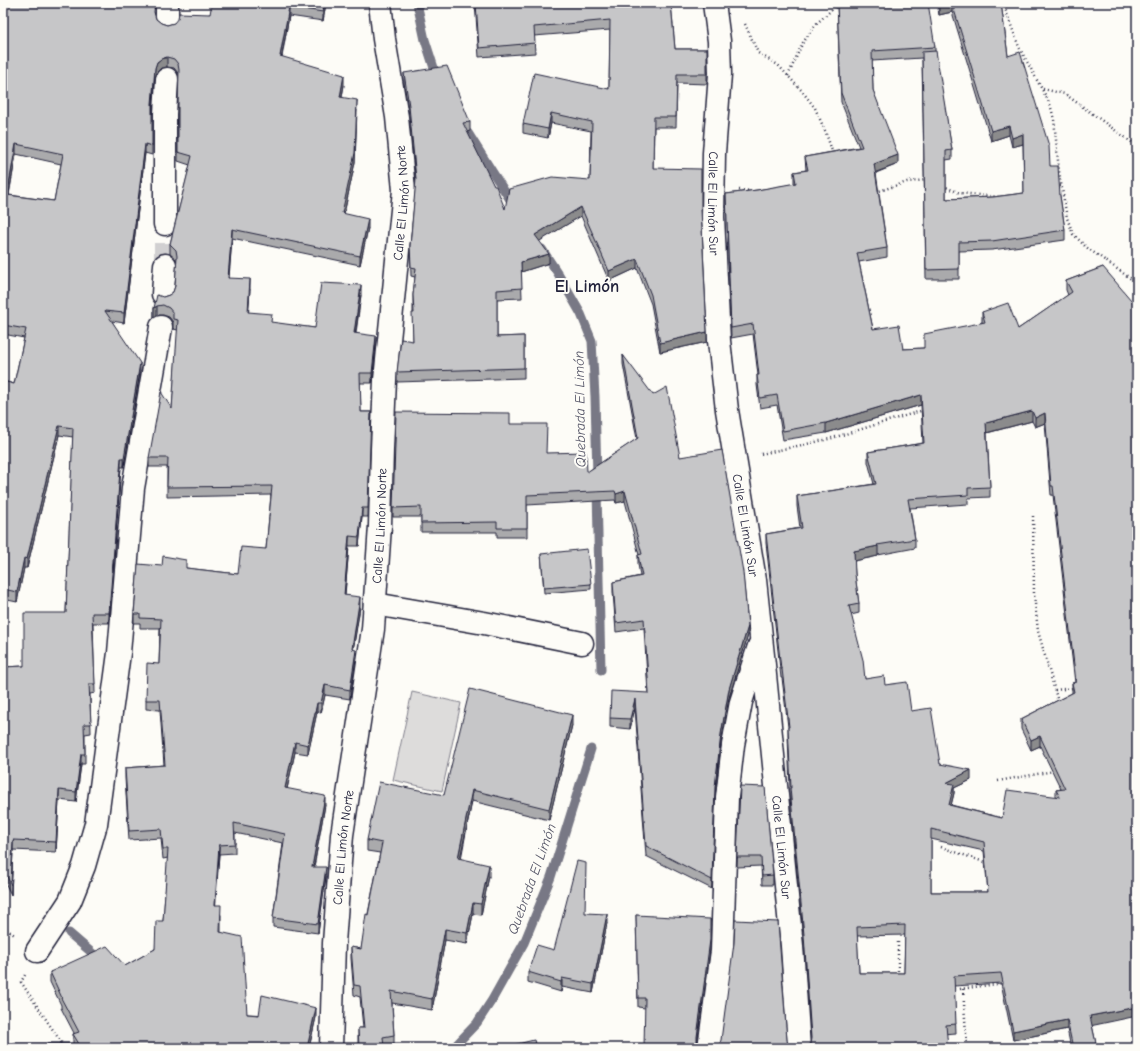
<svg xmlns="http://www.w3.org/2000/svg" width="1140" height="1051" font-family="'Comic Neue',sans-serif">
<rect width="100%" height="100%" fill="#fdfcf7"/>
<filter id="ink" filterUnits="userSpaceOnUse"><feTurbulence type="fractalNoise" baseFrequency=".025" numOctaves="2"/><feDisplacementMap in="SourceGraphic" scale="8" xChannelSelector="R" yChannelSelector="G"/><feConvolveMatrix kernelMatrix="1 2 1 2 8 2 1 2 1" color-interpolation-filters="sRGB"/></filter>
<g filter="url(#ink)">
<path fill="#dddcdb" stroke="#807f8b" d="M412,692L461,703L442,791L393,780Z"/>
<g fill="none" stroke-linecap="round" stroke-linejoin="round">
<g stroke="#787885" stroke-width="9">
<path d="M417,3L425,40L434,68"/>
<path d="M468,133L514,206"/>
<path d="M542,249L557,272L581,314L592,341L595,397L597,477"/>
<path d="M597,490L601,670"/>
<path d="M69,933L98,958"/>
<path d="M453,1048L477,1023L492,1000L524,943L551,877L591,749"/>
</g>
<path stroke="#d1d0d1" stroke-width="22" stroke-dasharray="22 11" stroke-linecap="butt" d="M165,265V224"/>
<g stroke="#22223b" stroke-width="25">
<g id="minor">
<path d="M167,3V22"/>
<path id="s1" d="M714,3L719,41L720,74L714,153L713,217L719,341L727,410L755,580L764,665L792,946L799,1048"/>
<path d="M165,224V114L167,79"/>
<path d="M163,294L165,265"/>
<path d="M375,604L484,623L582,643"/>
<path d="M37,951L70,901L84,866L96,824L119,653L133,488L161,327"/>
<path id="s2" d="M331,1048L334,943L342,835L373,629L380,526L382,449L385,380L404,190L397,117L384,39L380,3"/>
<path d="M709,1048L722,951L727,797L733,745L741,702L759,646"/>
</g>
</g>
<g stroke="#22223b" stroke-width="2.5" stroke-dasharray="1 3" stroke-linecap="butt">
<path d="M1003,3L1019,47L1050,104L1054,119L1059,171L1067,218L1073,234L1086,247L1137,283"/>
<path d="M745,24L758,53L778,65L802,91L815,108L826,133L833,154"/>
<path d="M788,76L802,44L816,24L837,5L846,3"/>
<path d="M1043,89L1065,94L1137,146"/>
<path d="M943,186L960,193L999,197"/>
<path d="M739,190L752,191"/>
<path d="M876,192L907,182L927,180"/>
<path d="M761,454L829,439L924,410"/>
<path d="M1033,516L1034,594L1038,631L1058,702"/>
<path d="M1055,690L1074,688"/>
<path d="M998,781L1054,771"/>
<path d="M941,847L987,863"/>
<path d="M3,927L16,936"/>
<path d="M898,942V976"/>
<path d="M25,975L21,982L65,1048"/>
<path d="M963,989L967,1048"/>
<path d="M952,990L1005,983"/>
</g>
<use href="#minor" stroke="#fdfcf7" stroke-width="22"/>
</g>
<g fill="#aaaaac" stroke="#22223b" fill-rule="evenodd">
<path d="M3,3L155,13L156,19L161,23L167,25L210,14L326,3L323,21L289,16L282,57L344,85L342,97L357,110L355,162L344,214L368,228L360,265L232,238L229,278L250,289L248,313L272,323L315,328L361,295L356,333L376,345L372,383H360L361,412H371L368,517H362L359,546H349L345,595L360,607L353,649L356,659L350,699L325,695L321,713L317,712L308,754L295,752L287,789L325,805L314,867L326,876L318,933L273,927V918L283,843L235,833V853L219,854L215,905L221,915V932L247,1014L316,1017L309,1048H3L4,1044H73V1034L74,1033L61,1008V1005L50,982V972L125,966L155,949L163,921L168,858L163,859L161,838L129,840L125,778V768L164,765L160,710L146,709V700L159,664L160,628H140V623H134V614L186,568L238,574L266,549L271,495L167,497V467H149V458L172,409L178,330L173,329V322L169,317L163,315H157L154,317V308L163,297L169,295L173,292L175,286L177,263L176,259L170,254V244L190,165L178,161V105L179,78L178,73L174,68L167,67L161,68L157,72L155,78L152,114V155L145,153L124,323L112,321L140,372L124,467H121L109,623H93L95,693L90,694L91,733L85,734V764H81L76,802L59,800L56,852L13,850L11,895L3,878V667L24,666L66,613L73,437L59,435L27,568H24L17,602L3,599V381L14,384L24,338L3,334ZM16,154L61,164L54,201L9,195Z"/>
<path d="M475,3H671L675,49H707V84L677,83L676,127H654L653,168L701,210L707,342L660,352L651,304L637,268L609,281L581,216L539,241L549,263L521,272L522,298L497,299V337L524,336V378L397,382V372L413,341V295L415,277L411,276L410,246L416,184L409,116L404,83V73L470,122V131L467,132L505,209L590,180L591,131L551,123L548,138L523,133V124L609,89L610,30L534,36L535,53L479,57Z"/>
<path d="M937,3H1001L1008,56L1050,166L1060,196L1065,230V240L992,250L959,251V279H926L922,58L872,61L873,90L898,164L876,173L887,248V257L859,262L873,329L903,349L924,348L982,322V312L1018,329L1068,295L1066,290V281L1103,267L1092,1025L1097,1048H1071L1067,1029L1013,1040L1001,983L954,986L956,1033L810,1044L811,1040L804,945L790,798V788L788,736V727L782,678H781L766,543V534L800,528L797,506V496L874,484L868,462V452L923,443L921,405L826,433L783,440L777,405L760,408L757,385V375H758L753,334L731,338L726,194L757,190L794,184V172L806,170L805,157L859,147L841,102L837,4L935,47V51L952,150V159L946,160V199L993,197L1024,193L1023,144L1012,147L1009,135L991,141L952,12L939,15ZM1032,421L1035,427L1045,423L1051,495H1053L1075,683H1072V693L1021,719V729L1031,750L1040,746L1061,789L1056,790V797L1002,818L951,805L954,793V788L971,780L940,764L911,711L885,685L865,679L851,615L859,613V604L855,574L854,561L878,556V555L915,548V539L910,508L968,504V498L990,497V487L987,433ZM931,839L984,851L988,892H931ZM905,935L904,973H859L857,936Z"/>
<path d="M623,355L680,457L748,635L729,698L721,744L715,797L712,889L646,856L635,708L630,729L610,727V718L648,693L644,628L616,632L613,592V582L640,576L638,564V555H639L625,501L616,503L615,500L527,505V537H497V532H421V517H393V508L510,424L546,453L587,472L637,439L623,364Z"/>
<path d="M541,554L591,584V589L544,593Z"/>
<path d="M572,725L549,820L472,801L461,859L489,876L481,915L473,914L467,944L445,940L432,1010L392,1003L394,1035V1046L384,1047V1048H358V1028H363L360,997L354,995L351,958V947L361,949L380,853L367,851V840L444,795Z"/>
<path d="M740,786L773,875V885H762L761,866L737,867Z"/>
<path d="M586,913L607,923L593,993L562,987L561,992L528,982V972L554,950Z"/>
<path d="M636,915L710,928V950L645,1008L638,1007Z"/>
</g>
<g fill="#8b8b8c" stroke="#22223b">
<path d="M324,3H326L323,21V12Z"/>
<path d="M949,3H952V12L939,15V5Z"/>
<path d="M289,7V16L280,66V56Z"/>
<path d="M167,57V67L161,68L157,72L155,78L152,114L155,68L157,62L161,59Z"/>
<path d="M344,75V85L340,107V97Z"/>
<path d="M357,100L355,162L342,223V213Z"/>
<path d="M551,113V123L548,138V129Z"/>
<path d="M1009,126V135L991,141V131Z"/>
<path d="M1023,134V144L1012,147V138Z"/>
<path d="M16,144V154L7,205V195Z"/>
<path d="M145,144V153L124,323V313Z"/>
<path d="M898,155V164L874,173V164Z"/>
<path d="M581,207V216L535,244V235Z"/>
<path d="M368,219V228L360,265V256Z"/>
<path d="M232,229V238L228,287V278Z"/>
<path d="M549,254V263L521,272V262Z"/>
<path d="M637,259V268L609,281V271Z"/>
<path d="M250,279V289L248,322V312Z"/>
<path d="M361,285V295L354,343V333Z"/>
<path d="M157,306V315L154,317V308Z"/>
<path d="M707,332V342L660,352V343Z"/>
<path d="M376,336V345L372,383V373Z"/>
<path d="M140,363V372L124,467V458Z"/>
<path d="M921,395V405L826,433V423Z"/>
<path d="M1032,411V421L986,433V423Z"/>
<path d="M1045,413V423L1035,427V418Z"/>
<path d="M59,426V435L27,568V559Z"/>
<path d="M121,458V467L109,623V613Z"/>
<path d="M625,491V501L616,503V494Z"/>
<path d="M362,508V517L359,546V537Z"/>
<path d="M349,536V546L344,604V595Z"/>
<path d="M878,546V556L854,561V551Z"/>
<path d="M24,558V568L17,602V592Z"/>
<path d="M360,597V607L352,658V649Z"/>
<path d="M748,626V635L729,698L721,744L715,797L712,889L715,787L721,734L729,689Z"/>
<path d="M356,650V659L350,699V690Z"/>
<path d="M325,685V695L321,713V703Z"/>
<path d="M635,699V708L630,729V719Z"/>
<path d="M317,703V712L308,754V745Z"/>
<path d="M572,715V725L549,820V809Z"/>
<path d="M1040,736V746L1031,750V740Z"/>
<path d="M295,742V752L285,798V788Z"/>
<path d="M81,754V764L76,802V792Z"/>
<path d="M971,770V780L954,788V793L949,814L946,783Z"/>
<path d="M59,790V800L56,852V842Z"/>
<path d="M472,790V801L458,869V858Z"/>
<path d="M325,796V805L312,877V867Z"/>
<path d="M13,840V850L11,895V885Z"/>
<path d="M219,845V854L215,914V905Z"/>
<path d="M489,865V876L481,915V904Z"/>
<path d="M326,867V876L318,933V924Z"/>
<path d="M473,903V914L467,944V933Z"/>
<path d="M607,914V923L593,993V984Z"/>
<path d="M710,919V950L697,1046V1037Z"/>
<path d="M445,929V940L432,1010V999Z"/>
<path d="M562,978V987L561,992V982Z"/>
<path d="M1137,1007V1016L1090,1026V1016Z"/>
<path d="M316,1008V1017L309,1048H307Z"/>
<path d="M1067,1020V1029L1013,1040V1031Z"/>
</g>
<g fill="#c6c6c8" stroke="#22223b" fill-rule="evenodd">
<path d="M3,3H155L154,12L156,19L161,23L167,25L174,23L178,18L179,13L210,14L212,3H324L323,12L289,7L280,56L344,75L340,97L357,100L355,153L342,213L368,219L360,256L232,229L228,278L250,279L248,312L272,314L271,322L315,328L321,283L361,285L354,333L376,336L372,373H360L361,412H371L368,508H362L359,537L349,536L344,595L360,597L352,649L356,650L350,690L325,685L321,703H317L308,745L295,742L285,788L325,796L312,867H326L318,924L273,918L285,834L234,823L235,844L219,845L215,905H221L220,932L242,937L247,1014L259,1015L262,995L316,1008L307,1048H3V1010L4,1044H79L73,1034L79,1032L61,998H62L50,972L107,946L125,966L155,949L156,921H163L168,849H163L161,829L129,831L125,768L165,765L160,700H146L147,663L159,664L161,619L140,618V614H134L138,564L162,566L163,556L186,560V568L238,574L241,547L266,549L272,486L167,487L168,458H149L161,392L172,409L178,320L173,319V313L169,308L163,305L157,306L154,308L157,295L163,297L169,295L173,292L175,286L177,256L176,250L170,244L192,156L178,152V105L179,70L178,64L174,59L167,57L161,59L157,62L155,68L152,104V146L145,144L124,313L105,311L140,363L124,458H121L109,613H92L95,684H89L91,724H84L85,754H81L76,792L59,790L56,842L13,840L11,885L3,868V667L24,666V613H66L73,428L59,426L27,559L24,558L17,592L3,589V381L14,384L26,329L3,325ZM16,144L63,154L54,201L7,195Z"/>
<path d="M476,3H671L675,49H707V74H677L676,117H654L653,168L701,169V208L707,332L660,343L651,295L637,259L609,271L581,207L535,235L549,254L521,262L522,288L497,290V337L524,336V368L397,372L401,339L413,341L412,313H414L413,295L416,268L411,267L410,246L416,179L409,106L404,73L447,66L470,122L463,123L494,186H496L505,209L509,189L552,177L590,180L592,122L551,113L548,129L523,124L534,73L609,89L610,20L534,27L535,43L479,48Z"/>
<path d="M847,3H928L935,47L872,51L873,90L898,155L874,164L887,248L857,253L873,329L899,325L903,349L924,348V334L985,322L982,312L1008,303L1018,329L1072,292L1066,281L1103,267L1137,307V1007L1090,1016L1097,1048H1073L1067,1020L1013,1031L1001,973L954,976L956,1024L946,1025L948,1048H807L810,1044L811,1038L804,935L790,788H791L788,727H789L782,669H781L766,534L802,528L797,496L876,484L868,452L924,443L921,395L826,423L783,431L777,395L760,398L757,375H759L753,324L731,328L726,194L757,190L796,183L794,172L808,170L805,157L862,147L841,93L837,4H847ZM1032,411L1035,418L1045,413L1051,486H1053L1076,682L1072,683L1074,692L1021,719L1031,740L1040,736L1065,789L1056,790L1060,797L1007,790L1002,818L949,805L954,784L946,783L971,770L940,764L931,708L911,711L907,682L885,685L884,676L865,679L863,660L849,606L859,604L855,574L854,551L878,546L877,545L915,539L908,499L968,495V488L990,487L986,423ZM931,829L984,842L988,892H931ZM905,925L904,973H859L857,927Z"/>
<path d="M938,3H949L939,5Z"/>
<path d="M952,3H1001L1008,56L1020,52L1049,146L1050,166H1058L1060,196L1065,230L992,241L959,242V269L926,270L922,52L936,51L952,150L946,151V199L993,197L1024,193L1023,134L1012,138L1009,126L991,131Z"/>
<path d="M623,355L653,395L667,387L680,457L722,450L743,572L748,626L729,689L721,734L715,787L712,880L646,846L635,699L630,719L610,718L611,691L649,693L644,619L616,623L613,582L642,576L638,555L642,554L625,491L616,494L615,491L527,495V528H497V522L421,523V507L393,508L396,412L510,413V424H547L546,453L586,452L587,472L638,438Z"/>
<path d="M587,549L591,584L544,588L541,554Z"/>
<path d="M470,689L572,715L549,809L472,790L458,858L489,865L481,904L473,903L467,933L445,929L432,999L391,991L394,1035L383,1037L384,1048H359L358,1028H364L360,986L354,985L351,947L361,949L366,914L368,915L382,843L367,840L379,782L444,795Z"/>
<path d="M740,786L765,787L773,875L762,876L761,857H737Z"/>
<path d="M577,861L586,863L585,913L607,914L593,984L562,978L561,982L528,972L537,945L554,950Z"/>
<path d="M636,915L710,919V940L697,1037V1043L701,1048H644L645,998H638Z"/>
<path d="M735,920L778,922L787,1040L788,1045L792,1048H716L719,1046L721,1040L734,943Z"/>
<path d="M534,1040L536,1048H509V1046Z"/>
</g>
</g>
<g text-anchor="middle" dominant-baseline="central" stroke-width="4" stroke-linejoin="round" paint-order="stroke">
<g font-size="13" fill="#22223b" stroke="#fdfcf7">
<text stroke="none"><textPath href="#s2" startOffset="849">Calle El Limón Norte</textPath></text>
<text stroke="none"><textPath href="#s1" startOffset="201">Calle El Limón Sur</textPath></text>
<text stroke="none"><textPath href="#s2" startOffset="525">Calle El Limón Norte</textPath></text>
<text stroke="none"><textPath href="#s1" startOffset="525">Calle El Limón Sur</textPath></text>
<text stroke="none"><textPath href="#s2" startOffset="201">Calle El Limón Norte</textPath></text>
<text stroke="none"><textPath href="#s1" startOffset="849">Calle El Limón Sur</textPath></text>
</g>
<g font-size="14" font-style="italic" fill="#545466" stroke="#fdfcf7">
<text transform="translate(580 409) rotate(-91)">Quebrada El Limón</text>
<text transform="translate(532 879) rotate(-70)">Quebrada El Limón</text>
</g>
<g font-size="17" font-weight="bold" fill="#22223b" stroke="#fdfcf7">
<text x="587" y="286">El Limón</text>
</g>
</g>
<rect width="1140" height="1051" fill="none" stroke="#fdfcf7" stroke-width="16"/>
<rect x="8" y="8" width="1124" height="1035" fill="none" stroke="#22223b" stroke-width="1.5" filter="url(#ink)"/>
</svg>
